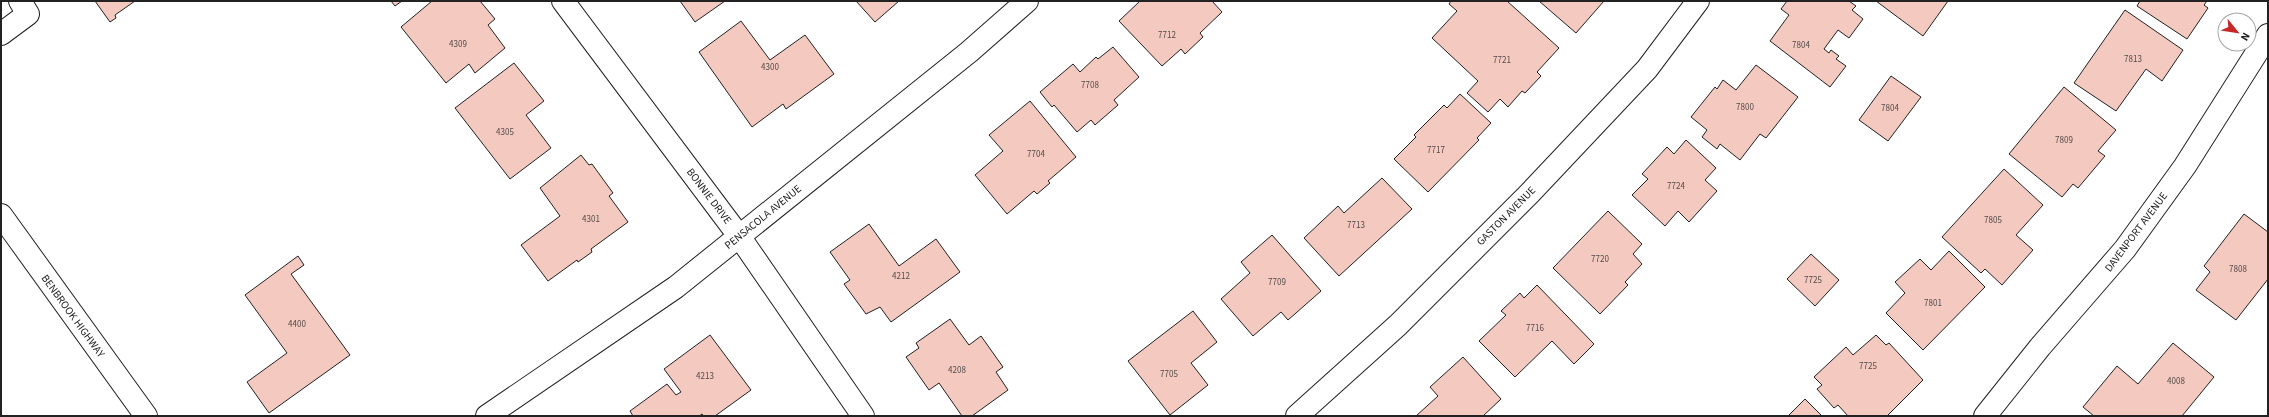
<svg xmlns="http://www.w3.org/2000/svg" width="2269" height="417" font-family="'Source Sans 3',sans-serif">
<rect width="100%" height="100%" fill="#fff"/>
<g fill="#f3c9c0" stroke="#222">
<path d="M95,1H135L115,15L116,18L110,22Z"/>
<path d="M391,1H402L395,6Z"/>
<path d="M432,1H480L495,19L488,25L505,48L475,73L469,64L446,83L401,27Z"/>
<path d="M680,1H725L695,22Z"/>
<path d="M856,1H899L875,22Z"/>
<path d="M1140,1H1212L1222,12L1200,33L1203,37L1185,54L1181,49L1162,66L1119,21Z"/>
<path d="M1451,1H1507L1559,48L1537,72L1541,76L1525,93L1522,91L1508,107L1500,99L1488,112L1467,93L1478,81L1432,38L1457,11L1449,4Z"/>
<path d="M1539,1H1604L1576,33Z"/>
<path d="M1787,1H1849L1856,6L1852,10L1863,19L1849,38L1838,30L1824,49L1829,53L1831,50L1839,56L1836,59L1846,66L1830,87L1770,41L1789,15L1781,9Z"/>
<path d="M1876,1H1948L1923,36Z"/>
<path d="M2140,1H2207L2204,5L2208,8L2187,39L2137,6Z"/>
<path d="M2125,10L2183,50L2162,81L2146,69L2116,111L2074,83Z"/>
<path d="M741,21L770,60L805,35L834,74L786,109L783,104L752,127L699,52Z"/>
<path d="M1113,47L1139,77L1114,100L1118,105L1095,125L1091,120L1077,132L1054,105L1052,107L1040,92L1073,64L1080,72L1096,57L1098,59Z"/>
<path d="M514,63L544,101L526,115L551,148L510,179L455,108Z"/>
<path d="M1756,65L1798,97L1766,138L1760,134L1740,160L1720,144L1717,149L1702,137L1707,130L1691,117L1715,87L1717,89L1723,80L1736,90Z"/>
<path d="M1891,76L1921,97L1888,141L1859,120Z"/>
<path d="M2064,87L2116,130L2098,151L2105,156L2078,188L2073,184L2062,197L2009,154Z"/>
<path d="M1460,94L1491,123L1477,138L1479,140L1428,192L1394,159L1416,137L1414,135L1444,105L1447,108Z"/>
<path d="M1030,101L1076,157L1048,181L1050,183L1037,194L1034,191L1007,214L975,175L1003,151L989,135Z"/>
<path d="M1686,140L1716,168L1705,180L1717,191L1689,222L1678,211L1665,226L1632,195L1648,179L1642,174L1667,147L1674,154Z"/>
<path d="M581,155L589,165L592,164L613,193L609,196L628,222L591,249L592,252L578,262L577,260L548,281L521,245L560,216L540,188Z"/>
<path d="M2004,169L2043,205L2016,235L2033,250L2002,285L1985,269L1981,273L1942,237Z"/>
<path d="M1382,178L1412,209L1339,276L1304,238L1338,206L1344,213Z"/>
<path d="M1608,211L1642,244L1633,254L1642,264L1625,282L1628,285L1600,314L1553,268Z"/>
<path d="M2244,214L2268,232V279L2236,320L2196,290L2210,272L2204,266Z"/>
<path d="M869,224L899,266L936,239L960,272L891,322L880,307L866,314L844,284L850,280L830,252Z"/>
<path d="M1272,235L1321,291L1288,320L1281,312L1253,336L1221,299L1250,273L1241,262Z"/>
<path d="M1949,251L1985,287L1923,350L1886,313L1905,293L1895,282L1920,259L1931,270Z"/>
<path d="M1811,254L1839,280L1815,306L1787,279Z"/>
<path d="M298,256L304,265L291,274L350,355L269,413L247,382L287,353L245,295Z"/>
<path d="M1537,285L1594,344L1574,364L1552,341L1515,377L1479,341L1506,315L1501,311L1520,293L1524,298Z"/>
<path d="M1193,311L1217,342L1191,363L1208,385L1170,415L1128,361Z"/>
<path d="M950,319L969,345L981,336L1003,367L996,372L1008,390L972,416H962L939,383L929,390L906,357L919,348L916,343Z"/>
<path d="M710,335L751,390L715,416H704L702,414L699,416H633L630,411L667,384L676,395L681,392L664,369Z"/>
<path d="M1876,335L1886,345L1889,343L1923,380L1887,416H1848L1838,405L1834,408L1817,389L1822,385L1814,377L1846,347L1853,355Z"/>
<path d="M2173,343L2214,377L2182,416H2094L2083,407L2117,366L2138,384Z"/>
<path d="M1463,357L1501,399L1483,416H1416L1438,396L1430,387Z"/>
<path d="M1805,399L1822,416H1788Z"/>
</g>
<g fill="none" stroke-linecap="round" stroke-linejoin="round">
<g stroke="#222" stroke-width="24">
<g id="minor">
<path d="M563,1L739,236L863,416"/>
<path d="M1,34L28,14L20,1"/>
<path d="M487,416L676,287L969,52L1027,1"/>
<path d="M1297,416L1398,325L1530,193L1647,69L1698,1"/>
<path d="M1985,416L2040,347L2125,249L2185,166L2268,35"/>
</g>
</g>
<g stroke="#222" stroke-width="24">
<path id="major" d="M1,215L146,416"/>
</g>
<use href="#minor" stroke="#fff" stroke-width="22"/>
<use href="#major" stroke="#fff" stroke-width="22"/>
</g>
<g text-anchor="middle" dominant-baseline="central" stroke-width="3" stroke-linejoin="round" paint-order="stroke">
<g font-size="9" fill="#564c4a">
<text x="1167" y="35">7712</text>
<text x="458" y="44">4309</text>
<text x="1801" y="45">7804</text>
<text x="2133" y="59">7813</text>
<text x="1502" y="60">7721</text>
<text x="770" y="67">4300</text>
<text x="1090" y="85">7708</text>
<text x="1745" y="107">7800</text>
<text x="1890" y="108">7804</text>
<text x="505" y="132">4305</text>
<text x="2064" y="140">7809</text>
<text x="1436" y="150">7717</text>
<text x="1036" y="154">7704</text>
<text x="1676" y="186">7724</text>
<text x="591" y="219">4301</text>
<text x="1993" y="220">7805</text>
<text x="1356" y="225">7713</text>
<text x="1600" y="259">7720</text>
<text x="2238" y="269">7808</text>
<text x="901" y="276">4212</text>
<text x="1813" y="280">7725</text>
<text x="1277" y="282">7709</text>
<text x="1933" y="303">7801</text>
<text x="297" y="324">4400</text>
<text x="1535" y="328">7716</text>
<text x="1868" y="366">7725</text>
<text x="957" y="370">4208</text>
<text x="1169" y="374">7705</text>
<text x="705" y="376">4213</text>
<text x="2176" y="381">4008</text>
</g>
<g font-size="11" fill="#222" stroke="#fff">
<text transform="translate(709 196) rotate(53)">BONNIE DRIVE</text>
<text transform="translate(1506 216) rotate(-45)">GASTON AVENUE</text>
<text transform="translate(763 217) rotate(-39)">PENSACOLA AVENUE</text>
<text transform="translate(2136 232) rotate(-53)">DAVENPORT AVENUE</text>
<text transform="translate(73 316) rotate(54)">BENBROOK HIGHWAY</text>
</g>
</g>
<rect width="2269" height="417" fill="none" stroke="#222222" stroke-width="4"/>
<g transform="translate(2237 32) rotate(120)"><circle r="19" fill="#ffffff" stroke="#a7a7a7"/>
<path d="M0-3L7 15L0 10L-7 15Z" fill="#c62828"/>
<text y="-6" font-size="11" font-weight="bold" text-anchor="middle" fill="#222222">N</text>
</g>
</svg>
